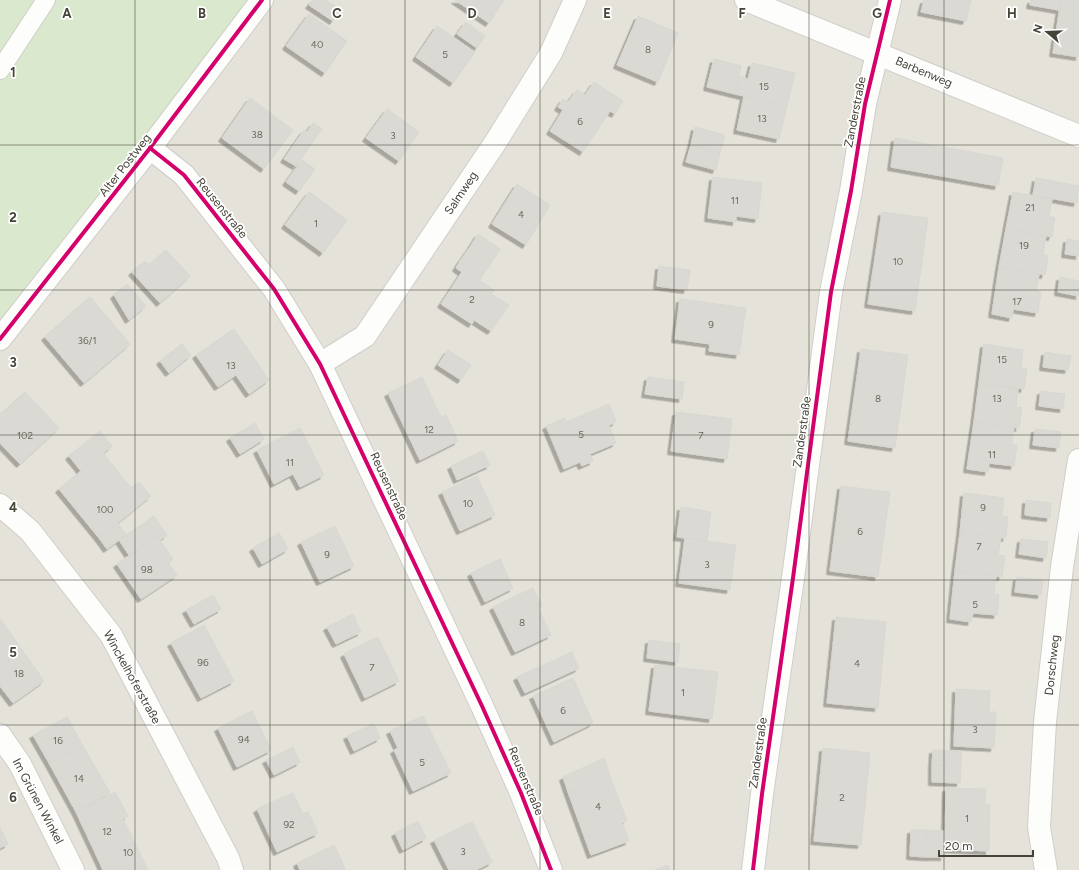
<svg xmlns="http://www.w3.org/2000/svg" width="1079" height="870" font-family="Figtree,sans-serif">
<defs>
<filter id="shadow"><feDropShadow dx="-3.5" dy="3.5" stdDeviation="0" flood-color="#0004"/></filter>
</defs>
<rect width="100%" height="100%" fill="#f1f0eb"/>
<path fill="#e5e2d9" d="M262,0H1079V870H0V339Z"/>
<path fill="#dae9cd" d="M0,0H262L0,339Z"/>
<g fill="#dad9d4" stroke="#d9d7d1" filter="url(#shadow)">
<path d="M313,0H326L341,10L333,21L309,5Z"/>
<path d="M455,0H504L489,23Z"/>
<path d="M924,0H971L966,21L921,12Z"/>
<path d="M1031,0H1061L1059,10L1030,5Z"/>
<path d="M1061,0H1079V57L1053,53Z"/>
<path d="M309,14L347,41L325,73L286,46Z"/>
<path d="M638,16L678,33L658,82L617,65Z"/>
<path d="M466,22L485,36L477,48L457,34Z"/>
<path d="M437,26L475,52L453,83L416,57Z"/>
<path d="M714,59L741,66L735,94L707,87Z"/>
<path d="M752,63L795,73L787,106L735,94L738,76L748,79Z"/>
<path d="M594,82L623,101L615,114L585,95Z"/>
<path d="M577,90L610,111L583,152L550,131L563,110L558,107L563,99L568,102Z"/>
<path d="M744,96L787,106L779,139L737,130Z"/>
<path d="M250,98L293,130L264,169L222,138Z"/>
<path d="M387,109L419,132L399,161L366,138Z"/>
<path d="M313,123L322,129L296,166L284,159L304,130L307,132Z"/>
<path d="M695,127L725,135L720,153L691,145Z"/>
<path d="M895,138L1003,158L998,186L891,167Z"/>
<path d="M691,145L720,153L716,170L686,162Z"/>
<path d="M302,160L315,169L299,191L286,182Z"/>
<path d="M713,177L762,183L758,219L736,216V222L708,218Z"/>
<path d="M1036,178L1079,186L1077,203L1033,195Z"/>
<path d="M517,184L550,205L526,245L492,224Z"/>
<path d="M309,192L347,220L323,253L285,225Z"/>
<path d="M1013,192L1052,199L1049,216L1055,218L1052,237L1006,229Z"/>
<path d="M882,212L928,218L915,311L868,304Z"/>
<path d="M1006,229L1046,236L1043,255L1048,256L1045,275L999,267Z"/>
<path d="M478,234L500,249L492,262L470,247Z"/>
<path d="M1067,239L1079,241V256L1065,254Z"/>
<path d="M470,247L492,262L482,276L460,261Z"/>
<path d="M166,250L190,276L160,303L132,272L145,261L149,265Z"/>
<path d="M460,261L482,276L480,281L494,290L491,294L509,305L491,331L474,320L472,324L441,304L462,272L456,268Z"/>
<path d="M659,266L690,270L687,290L657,286Z"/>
<path d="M999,267L1039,274L1036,291L1041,292L1038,313L1013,309L1012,318L992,314Z"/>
<path d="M1060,277L1079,281V296L1058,292Z"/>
<path d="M127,284L146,306L129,320L114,295Z"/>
<path d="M90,297L130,344L84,383L45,337Z"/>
<path d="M680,299L746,308L739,355L709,351L710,344L675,339Z"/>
<path d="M234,329L269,380L249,394L236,375L218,387L196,355Z"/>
<path d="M182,344L191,355L169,373L160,361Z"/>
<path d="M984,344L1023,350L1021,369H1027L1024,389L979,383Z"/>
<path d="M861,349L908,355L895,448L848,441Z"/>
<path d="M448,350L471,365L461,380L438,365Z"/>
<path d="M1045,352L1071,356L1068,370L1043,367Z"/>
<path d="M422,377L441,417L446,415L458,441L420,460L388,393Z"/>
<path d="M648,377L684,382L682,399L645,394Z"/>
<path d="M979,383L1018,389L1016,407L1022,408L1019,428L974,422Z"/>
<path d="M1041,391L1065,394L1063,409L1039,406Z"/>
<path d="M25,392L59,428L20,464L0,443V415Z"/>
<path d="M609,404L616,422L609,425L616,443L590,454L593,461L582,466L580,462L564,469L546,426L565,418L567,422Z"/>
<path d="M676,412L732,419L727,459L671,451Z"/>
<path d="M974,422L1014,427L1012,445H1017L1014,466L989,463L988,472L967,469Z"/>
<path d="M255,423L264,439L240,454L230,438Z"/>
<path d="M300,428L324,475L300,487L293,474L274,484L257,450Z"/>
<path d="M1035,429L1061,432L1059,448L1033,445Z"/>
<path d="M100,431L112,446L81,471L69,456Z"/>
<path d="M483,451L490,465L457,480L451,466Z"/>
<path d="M103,453L131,488L139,482L151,496L99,538L59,489Z"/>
<path d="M477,476L495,515L460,531L442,492Z"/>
<path d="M841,486L890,492L878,577L830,571Z"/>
<path d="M964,493L1004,498L1002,516L1008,517L1006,538L960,533Z"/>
<path d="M1026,500L1051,503L1050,518L1025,515Z"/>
<path d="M681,507L711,512L707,541L677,537Z"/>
<path d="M154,516L167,535L160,540L157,536L129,555L119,540Z"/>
<path d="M118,523L126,535L107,549L99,538Z"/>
<path d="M335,526L354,566L320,582L301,542Z"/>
<path d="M279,533L288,549L262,564L253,548Z"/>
<path d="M960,533L1001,537L998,555L1005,556L1002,577L955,571Z"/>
<path d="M157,536L173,559L168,563L177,575L141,599L117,564Z"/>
<path d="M685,538L736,545L730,590L679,583Z"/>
<path d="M1021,539L1048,542L1046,558L1019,554Z"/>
<path d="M500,559L513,588L485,602L471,573Z"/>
<path d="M955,571L996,576L994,594L999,595L997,615L973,613L971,622L950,619Z"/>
<path d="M1017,577L1043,580L1041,595L1015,592Z"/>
<path d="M533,588L542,606L538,608L551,635L515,652L493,607Z"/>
<path d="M213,595L221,609L194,624L186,610Z"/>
<path d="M353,614L361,632L336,644L327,627Z"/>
<path d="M836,617L886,622L878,708L827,703Z"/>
<path d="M1,620L22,650L0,666V621Z"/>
<path d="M204,625L234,681L201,698L171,643Z"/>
<path d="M378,637L399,681L365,698L344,654Z"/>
<path d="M649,640L680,644L678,662L647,658Z"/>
<path d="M22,650L44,681L13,703L0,686V666Z"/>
<path d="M572,652L579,668L525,693L517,677Z"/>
<path d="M655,665L718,672L712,719L649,711Z"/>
<path d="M573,678L593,723L554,742L533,696Z"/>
<path d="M956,689L990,691L989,712H996L994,748L954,746Z"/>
<path d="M252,711L271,750L237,767L218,728Z"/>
<path d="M423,716L451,773L413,791L394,750L398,748L390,731Z"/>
<path d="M67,717L83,746L49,763L33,735Z"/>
<path d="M374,724L380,738L354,751L347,736Z"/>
<path d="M83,746L110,793L76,812L49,763Z"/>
<path d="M293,747L300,762L274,775L266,760Z"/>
<path d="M823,748L870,753L861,845L814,841Z"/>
<path d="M933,750L961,751V766L932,765Z"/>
<path d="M604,758L610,776L568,792L563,777Z"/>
<path d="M932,765L961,766L960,783L932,782Z"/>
<path d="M610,776L627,821L622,823L629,841L591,855L568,792Z"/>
<path d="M946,788L986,789L985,805H990L989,851L944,849V857H925L926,830L945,831Z"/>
<path d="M115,792L128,816L123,819L135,843L99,861L76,812Z"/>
<path d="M293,793L303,814L308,812L318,833L277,852L257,809Z"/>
<path d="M418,821L426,838L403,850L395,833Z"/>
<path d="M472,822L492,862L476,870H449L434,840Z"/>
<path d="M0,828L8,844L0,848Z"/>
<path d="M911,830H926L925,857L910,856Z"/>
<path d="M135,843L148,870H103L99,861Z"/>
<path d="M334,845L342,861L322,870H300L297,863Z"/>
<path d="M342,861L345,870H322Z"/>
<path d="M668,865L670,870H655Z"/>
</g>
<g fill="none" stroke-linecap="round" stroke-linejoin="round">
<g stroke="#cfcec9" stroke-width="20">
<path id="service" d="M0,70L46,0"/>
</g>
<g stroke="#cfcec9" stroke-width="24">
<g id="minor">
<path d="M746,0L1079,136"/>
<path d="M150,148L184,175L274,289L320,364L482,706L521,793L551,870"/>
<path d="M0,339L150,148L262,0"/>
<path d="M320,364L365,336L495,143L551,53L575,0"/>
<path d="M0,505L30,531L111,635L228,858L232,870"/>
<path d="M0,735L20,764L73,870"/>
<path d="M753,870L762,794L793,578L831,292L851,191L865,104L890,0"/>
<path d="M1046,870L1039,827L1045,722L1062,567L1079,460"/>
</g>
</g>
<use href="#service" stroke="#fdfdfc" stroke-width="18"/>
<use href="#minor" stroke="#fdfdfc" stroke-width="22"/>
<g stroke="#fff" stroke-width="6">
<g id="cycleway">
<path d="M150,148L184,175L274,289L320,364L482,706L521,793L551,870"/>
<path d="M0,339L150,148L262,0"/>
<path d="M753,870L762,794L793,578L831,292L851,191L865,104L890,0"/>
</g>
</g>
<use href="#cycleway" stroke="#d6006c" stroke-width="4"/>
</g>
<path fill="none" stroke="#464338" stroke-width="1" stroke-opacity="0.55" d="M135,0V870M270,0V870M405,0V870M540,0V870M674,0V870M809,0V870M944,0V870M0,145H1079M0,290H1079M0,435H1079M0,580H1079M0,725H1079"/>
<g text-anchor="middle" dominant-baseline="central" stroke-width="3.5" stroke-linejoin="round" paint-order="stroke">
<g font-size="10" fill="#6c6960">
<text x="317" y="44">40</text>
<text x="648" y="49">8</text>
<text x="445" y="54">5</text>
<text x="764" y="86">15</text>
<text x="762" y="118">13</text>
<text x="580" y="121">6</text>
<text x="257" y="134">38</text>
<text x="393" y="135">3</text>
<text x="735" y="200">11</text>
<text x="1030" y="207">21</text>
<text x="521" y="214">4</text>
<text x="316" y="223">1</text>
<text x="1024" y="245">19</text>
<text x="898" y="261">10</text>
<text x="472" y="299">2</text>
<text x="1017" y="301">17</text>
<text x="711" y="324">9</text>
<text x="87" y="340">36/1</text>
<text x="1002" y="359">15</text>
<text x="231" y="365">13</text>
<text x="878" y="398">8</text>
<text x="997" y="398">13</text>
<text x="429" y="429">12</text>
<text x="581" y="434">5</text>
<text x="25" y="435">102</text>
<text x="701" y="435">7</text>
<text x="992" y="454">11</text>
<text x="290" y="462">11</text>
<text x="468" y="503">10</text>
<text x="983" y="507">9</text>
<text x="105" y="509">100</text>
<text x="860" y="531">6</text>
<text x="979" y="546">7</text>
<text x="327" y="554">9</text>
<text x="707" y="564">3</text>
<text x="147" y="569">98</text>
<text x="975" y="604">5</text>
<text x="522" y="622">8</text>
<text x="203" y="662">96</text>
<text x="857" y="663">4</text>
<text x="372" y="667">7</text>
<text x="19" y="673">18</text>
<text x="683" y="692">1</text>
<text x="563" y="710">6</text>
<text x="975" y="729">3</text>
<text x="244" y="739">94</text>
<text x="58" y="740">16</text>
<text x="422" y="762">5</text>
<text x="79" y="778">14</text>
<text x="842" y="797">2</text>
<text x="598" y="806">4</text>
<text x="967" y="818">1</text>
<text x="289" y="824">92</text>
<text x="107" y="831">12</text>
<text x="463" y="851">3</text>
<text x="128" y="852">10</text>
</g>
<g font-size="12" fill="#464338" stroke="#fff">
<text transform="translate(924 72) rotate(23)">Barbenweg</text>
<text transform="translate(855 112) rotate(-79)">Zanderstraße</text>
<text transform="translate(125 165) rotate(-52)">Alter Postweg</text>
<text transform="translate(461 193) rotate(-56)">Salmweg</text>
<text transform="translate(222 208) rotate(51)">Reusenstraße</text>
<text transform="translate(802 432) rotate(-82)">Zanderstraße</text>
<text transform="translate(389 486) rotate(65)">Reusenstraße</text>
<text transform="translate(1052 665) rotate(-84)">Dorschweg</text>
<text transform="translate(132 677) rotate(61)">Winckelhoferstraße</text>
<text transform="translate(758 753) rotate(-82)">Zanderstraße</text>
<text transform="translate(526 781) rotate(67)">Reusenstraße</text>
<text transform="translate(38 801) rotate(62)">Im Grünen Winkel</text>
</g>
</g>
<g font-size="13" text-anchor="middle" font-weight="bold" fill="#464338" stroke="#fff" stroke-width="3.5" stroke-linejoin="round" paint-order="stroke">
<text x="67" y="18">A</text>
<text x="202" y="18">B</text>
<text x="337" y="18">C</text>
<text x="472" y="18">D</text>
<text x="607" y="18">E</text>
<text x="742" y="18">F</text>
<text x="877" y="18">G</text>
<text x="1012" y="18">H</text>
<text x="13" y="77">1</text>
<text x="13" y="222">2</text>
<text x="13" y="367">3</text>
<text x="13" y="512">4</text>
<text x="13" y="657">5</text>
<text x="13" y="802">6</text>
</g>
<g transform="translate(1047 32) rotate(289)" stroke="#ffffff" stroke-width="3" paint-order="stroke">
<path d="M0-3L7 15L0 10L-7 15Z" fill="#464338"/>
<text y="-6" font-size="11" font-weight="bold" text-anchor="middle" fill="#464338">N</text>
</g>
<path d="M939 850v6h94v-6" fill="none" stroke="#464338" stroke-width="2"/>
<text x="945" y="850" font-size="12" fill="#464338" stroke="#ffffff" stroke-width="3" paint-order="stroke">20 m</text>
</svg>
